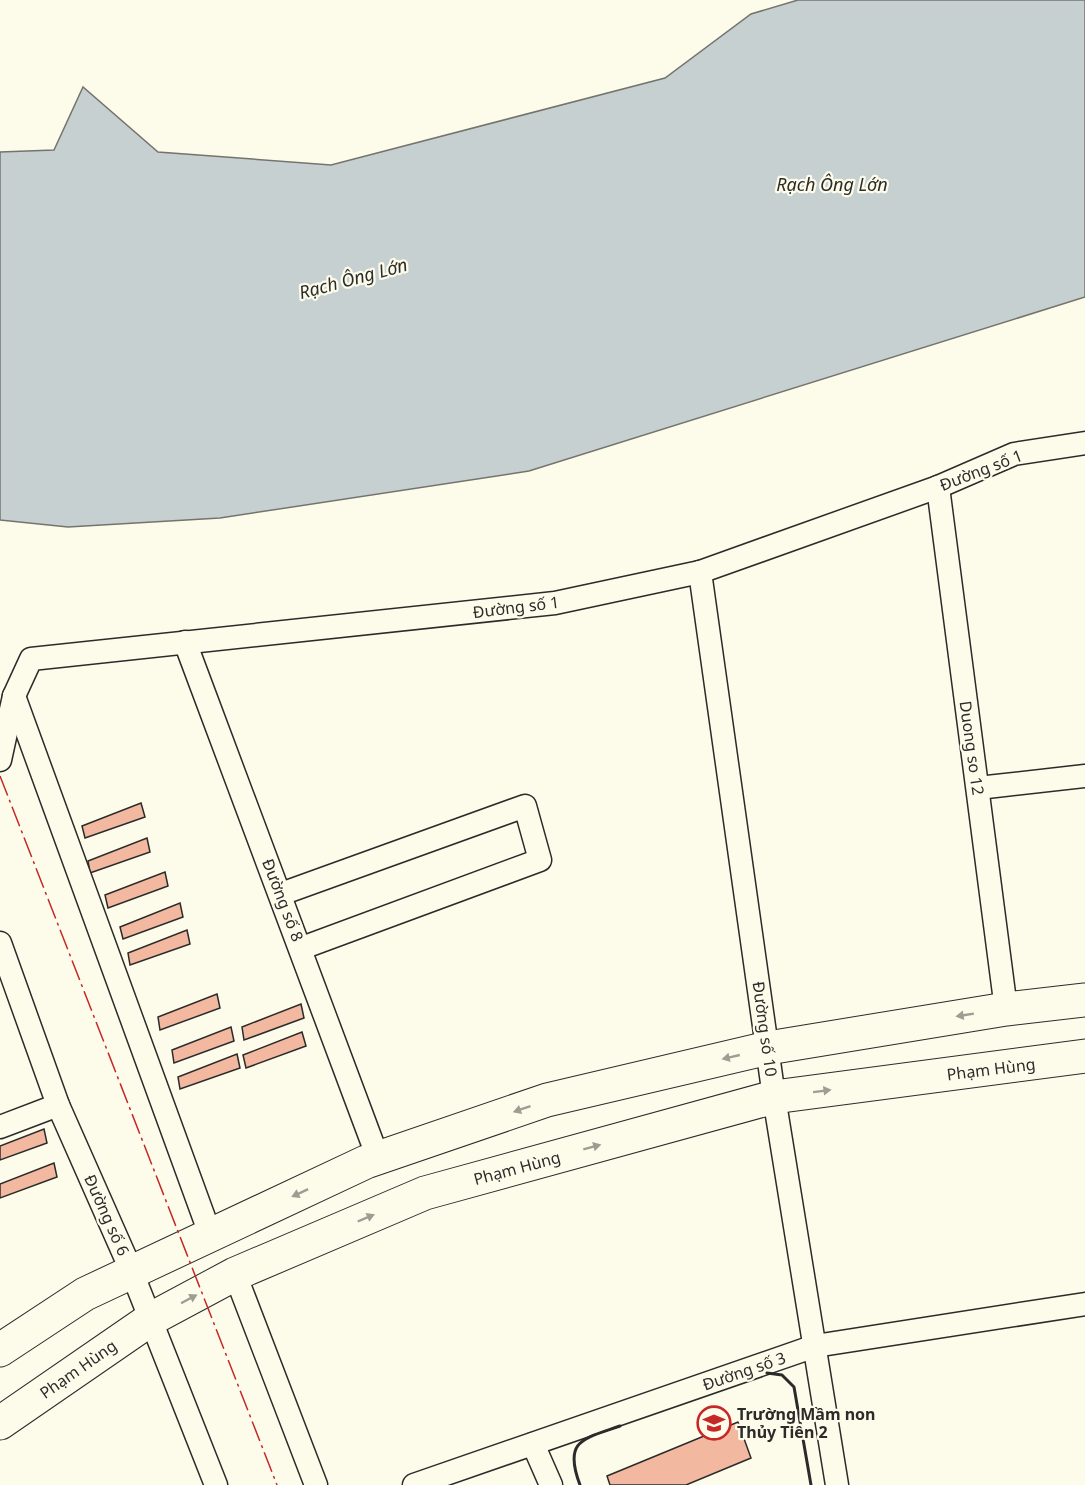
<svg xmlns="http://www.w3.org/2000/svg" width="1085" height="1485" font-family="'Noto Sans',sans-serif">
<rect width="100%" height="100%" fill="#fdfbea"/>
<path fill="#c7d0d0" stroke="#74746e" stroke-width="1.5" d="M798,0H1085V297L529,471L220,518L68,527L0,520V152L54,150L83,87L158,152L331,165L665,78L751,14Z"/>
<g fill="#f2b8a0" stroke="#2b2b2b" stroke-width="1.5">
<path d="M141,803L145,817L85,838L82,826Z"/>
<path d="M147,838L150,852L90,873L88,861Z"/>
<path d="M165,872L168,886L108,908L105,895Z"/>
<path d="M180,903L183,917L123,939L120,927Z"/>
<path d="M187,930L190,944L130,965L128,953Z"/>
<path d="M217,994L220,1008L160,1030L158,1017Z"/>
<path d="M301,1004L304,1018L244,1040L242,1027Z"/>
<path d="M231,1027L234,1041L174,1063L172,1050Z"/>
<path d="M302,1032L306,1046L246,1068L243,1055Z"/>
<path d="M237,1054L240,1068L180,1089L178,1077Z"/>
<path d="M44,1129L47,1143L0,1160V1146Z"/>
<path d="M54,1163L57,1177L0,1198V1184Z"/>
<path d="M738,1422L751,1458L686,1485H610L607,1476Z"/>
</g>
<g fill="none" stroke-linecap="round" stroke-linejoin="round">
<g stroke="#2b2b2b" stroke-width="25">
<g id="minor">
<path d="M938,487L1006,1009"/>
<path d="M700,572L774,1097L837,1485"/>
<path d="M185,642L378,1158"/>
<path d="M14,696L210,1234"/>
<path d="M0,760L14,696L31,659L555,603L700,572L938,487L1014,454L1085,443"/>
<path d="M978,788L1085,776"/>
<path d="M281,894L525,806L540,860L302,948"/>
<path d="M0,943L58,1105L131,1270L216,1485"/>
<path d="M0,1127L58,1105"/>
<path d="M235,1274L316,1485"/>
<path d="M533,1444L551,1485"/>
<path d="M414,1485L815,1346L1085,1304"/>
</g>
</g>
<g stroke="#2b2b2b" stroke-width="35">
<g id="secondary">
<path d="M0,1350L85,1294L366,1162L547,1100L768,1048L1006,1009L1085,1000"/>
<path d="M0,1423L151,1319L235,1274L425,1193L774,1097L1085,1056"/>
</g>
</g>
<use href="#minor" stroke="#fdfbea" stroke-width="22"/>
<use href="#secondary" stroke="#fdfbea" stroke-width="33"/>
<g stroke="#2b2b2b" stroke-width="3">
<path d="M767,1373L782,1375L794,1387L811,1485"/>
<path d="M580,1485C563,1440 583,1439 620,1426"/>
</g>
<path stroke="#c62828" stroke-width="1.5" stroke-dasharray="21 4.5 3 4.5" stroke-linecap="butt" d="M0,776L277,1485"/>
</g>
<defs><path id="oneway-solid" d="M-6-.8H1V-3.2L6.5 0L1 3.2V.8H-6Z" transform="scale(1.5)"/></defs>
<g fill="#9e9d94">
<use href="#oneway-solid" transform="translate(965 1015) rotate(171)"/>
<use href="#oneway-solid" transform="translate(731 1057) rotate(167)"/>
<use href="#oneway-solid" transform="translate(822 1091) rotate(-7)"/>
<use href="#oneway-solid" transform="translate(522 1109) rotate(161)"/>
<use href="#oneway-solid" transform="translate(592 1147) rotate(-15)"/>
<use href="#oneway-solid" transform="translate(300 1193) rotate(155)"/>
<use href="#oneway-solid" transform="translate(366 1218) rotate(-23)"/>
<use href="#oneway-solid" transform="translate(189 1299) rotate(-28)"/>
</g>
<defs>
<g id="school-ring" transform="scale(1.725)"><circle r="9.5" fill="#fdfbea" stroke="#c62828" stroke-width="1.5"/><path d="M0-5L7-2L0 1L-7-2ZM-4 1L0 2.5L4 1V4Q0 6-4 4Z" fill="#c62828"/></g>
</defs>
<g fill-rule="evenodd">
<use href="#school-ring" x="714" y="1423"/>
</g>
<g text-anchor="middle" dominant-baseline="central" stroke-width="4.5" stroke-linejoin="round" paint-order="stroke">
<g font-size="16" fill="#2b2b2b" stroke="#fdfbea">
<text transform="translate(981 470) rotate(-21)">Đường số 1</text>
<text transform="translate(516 607) rotate(-7)">Đường số 1</text>
<text transform="translate(972 748) rotate(82)">Duong so 12</text>
<text transform="translate(283 900) rotate(69)">Đường số 8</text>
<text transform="translate(765 1029) rotate(82)">Đường số 10</text>
<text transform="translate(991 1069) rotate(-7)">Phạm Hùng</text>
<text transform="translate(517 1168) rotate(-15)">Phạm Hùng</text>
<text transform="translate(107 1215) rotate(66)">Đường số 6</text>
<text transform="translate(78 1369) rotate(-35)">Phạm Hùng</text>
<text transform="translate(744 1371) rotate(-19)">Đường số 3</text>
</g>
<g font-size="16" font-weight="bold" fill="#2b2b2b" stroke="#fdfbea" text-anchor="start">
<text x="737" y="1414">Trường Mầm non<tspan x="737" dy="18">Thủy Tiên 2</tspan></text>
</g>
<g font-size="18" font-style="italic" fill="#2b2b2b" stroke="#fdfbea">
<text x="832" y="184">Rạch Ông Lớn</text>
<text transform="translate(353 278) rotate(-15)">Rạch Ông Lớn</text>
</g>
</g>
</svg>
